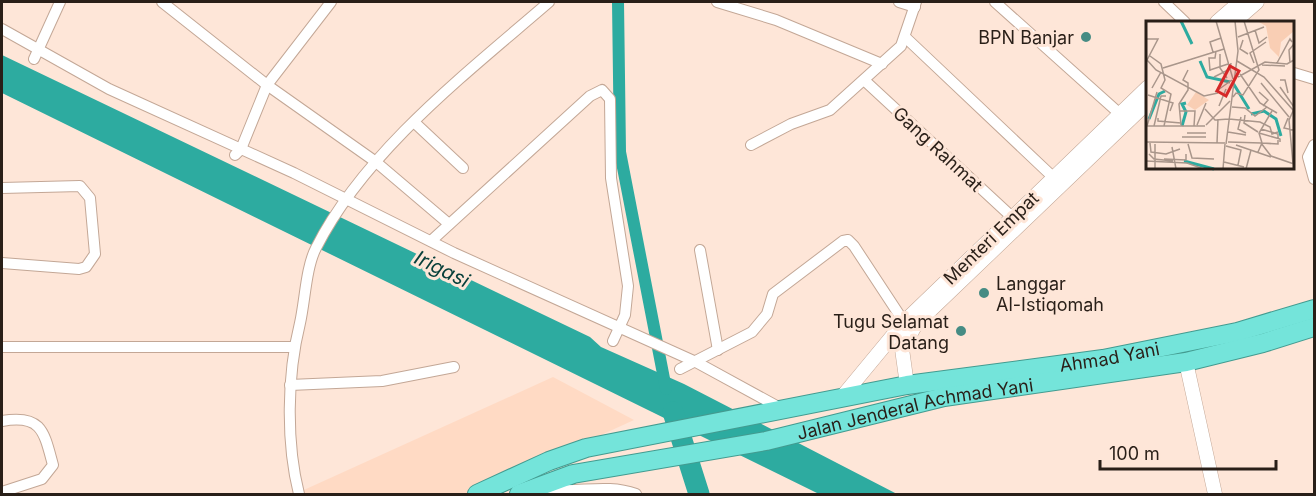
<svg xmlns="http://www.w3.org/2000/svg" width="1316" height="496" font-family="Inter,sans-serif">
<rect width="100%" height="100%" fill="#fee6d8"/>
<path fill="#ffdac4" d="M553,377L634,420L472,494H295Z"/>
<path fill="#2daba0" d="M2,55L590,337L601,347L684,384L897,494H819L2,93Z"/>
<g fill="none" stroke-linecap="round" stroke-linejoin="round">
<path stroke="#2daba0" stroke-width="12" d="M618,2L620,152L666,389"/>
<path stroke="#2daba0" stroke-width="21" d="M673,412L699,494"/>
<g stroke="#c3a796" stroke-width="12">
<g id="minor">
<path d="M162,2L267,85L376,162L449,224"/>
<path d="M717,2L776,20L882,64"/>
<path d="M899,2L915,7"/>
<path d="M995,2L1120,114"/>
<path d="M1164,2L1185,22"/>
<path d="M2,29L109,89L294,173L454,253L696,362L782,409"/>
<path d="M905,37L1054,178"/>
<path d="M34,59L60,2"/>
<path d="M1294,73L1314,79"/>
<path d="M864,80L1012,217"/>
<path d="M415,123L463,168"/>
<path d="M751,145L791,124L830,110L901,46L916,2"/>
<path d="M1314,145L1308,157L1314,179"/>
<path d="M235,155L241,149L267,85L331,2"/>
<path d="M2,188L80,186L90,198L95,254L86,267L79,269L2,263"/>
<path d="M431,241L590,96L602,90L610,99L611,178L628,286L625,315L613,341"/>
<path d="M700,250L718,350"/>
<path d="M2,347H294"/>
<path d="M680,369L752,332L767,314L773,294L843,241L848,240L854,246L904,322"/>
<path d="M290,385L382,381L454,367"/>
<path d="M2,421C42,414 44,432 53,465L42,479L2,492"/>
<path d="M540,487C573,496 602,482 636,494"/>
<path d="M299,494C286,443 287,375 300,323C305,301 306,267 316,248C365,151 468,72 549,2"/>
</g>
</g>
<g stroke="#c3a796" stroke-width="15">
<g id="tertiary">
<path d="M1217,22L1240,2"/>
<path d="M1234,22L1257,2"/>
<path d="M1186,362L1215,494"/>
<path d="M907,385L902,349L916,324L1148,102"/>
<path d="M842,397L904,322L1148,87"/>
</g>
</g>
<g stroke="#439b90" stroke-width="20">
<g id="trunk">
<path id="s1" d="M477,494L549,461L586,448L907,385L1103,359L1237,332L1314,309"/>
<path id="s2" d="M519,494L573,474L766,441L944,397L1186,362L1263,343L1314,327"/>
</g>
</g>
<use href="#minor" stroke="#fff" stroke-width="10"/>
<use href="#tertiary" stroke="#fff" stroke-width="14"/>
<use href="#trunk" stroke="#74e4da" stroke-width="18"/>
</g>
<g fill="#468c84" stroke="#fee6d8" stroke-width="2">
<circle cx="1086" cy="37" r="6"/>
<circle cx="984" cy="293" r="6"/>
<circle cx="961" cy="331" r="6"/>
</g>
<g text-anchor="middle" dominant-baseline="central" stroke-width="6" stroke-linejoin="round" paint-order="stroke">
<g font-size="18" fill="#291f18" stroke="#fee6d8" text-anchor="end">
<text x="1074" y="37">BPN Banjar</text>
<text x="996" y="283" text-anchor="start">Langgar<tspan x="996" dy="21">Al-Istiqomah</tspan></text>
<text x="949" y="321">Tugu Selamat<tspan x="949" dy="21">Datang</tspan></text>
</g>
<g font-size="18" fill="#291f18" stroke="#fee6d8">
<text transform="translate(938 149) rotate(43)">Gang Rahmat</text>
<text transform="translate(991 238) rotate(-44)">Menteri Empat</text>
<text stroke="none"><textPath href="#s1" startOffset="650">Ahmad Yani</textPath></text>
<text stroke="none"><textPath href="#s2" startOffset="406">Jalan Jenderal Achmad Yani</textPath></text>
</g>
<g font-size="20" font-style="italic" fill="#08403b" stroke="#fee6d8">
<text transform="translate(442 269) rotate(26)">Irigasi</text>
</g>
</g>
<g transform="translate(1146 21)">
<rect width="148" height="148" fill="#fee6d8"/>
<path d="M148,0V10L135,21L133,36L124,27L120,5L113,1ZM50,71L63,79L49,89L41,84Z" fill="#f9ceb4"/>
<path fill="none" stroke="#2daba0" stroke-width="3" d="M35,0L46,23M54,40L61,56L84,61M87,62L103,88M105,93L118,90L130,98L135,115M3,98L13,73L19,70M36,105L40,91L36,83L40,82M38,140L68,148"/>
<path fill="none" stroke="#a9968b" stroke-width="1.5" d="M70,0L87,58M89,0L92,30L80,123L92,30ZM109,9L113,22L121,16M92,16L118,6M0,18H12L0,41M97,19L94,28L102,33M67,31L64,21L75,17M74,33V47L81,57M4,35L15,43L19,59L15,67L25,73L18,105M1,39L10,49L58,75L72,72M91,40L118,56L147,89M108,42L104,32L120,21M131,42L144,18L146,21M144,42L143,29L148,23M116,44L139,45M17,47L78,28M64,49L82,43M64,50L63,37H69L70,30M94,53L114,82L131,92M68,56L84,48L85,42M92,56L119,41L141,43L148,39M134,59H139L142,72M115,62L143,96M134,66L148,86M6,67L15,51M69,71L86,59M113,71L122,79L117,85M2,74L27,82L24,90M87,76L90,72L97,74L113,49L98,0M73,85L80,68M86,86L99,87L109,95L121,86M59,88L69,99L83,98M34,90H49L48,105M99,94L98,102L112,111M95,96L92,108L100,112M12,97V100L35,102M142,97L138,107L147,109M83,98L114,101L124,106L126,113L132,111M35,104L33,83L42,69V62L37,59L42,49M51,104L60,82M60,104L84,80M0,105H59M1,105L11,71M8,105L15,75H20M115,108L132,113V117M82,111L100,114M41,112H60M113,112L134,118V121M36,116H60M0,121L79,122M82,121L115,122L125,135L148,143M4,122L5,131L20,133L34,128M71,122L72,98M116,122L132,123V119M42,123L46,137L68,138M90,124L125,136M80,125L95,129L92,144M26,126L30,148M112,131L116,122L113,112L126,90M3,133L8,138L27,140M18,138L40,139V133M0,140L41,142L58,148M78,141L98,146M147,143L143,99L148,88M9,148V123M77,148L79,123M100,148L105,129"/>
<path fill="#d62828" fill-opacity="0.15" stroke="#d62828" stroke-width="3" d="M84,45L93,50L80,75L71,70Z"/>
<rect width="148" height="148" fill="none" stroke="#291f18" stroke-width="3"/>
</g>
<rect width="1316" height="496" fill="none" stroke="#291f18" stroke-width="6"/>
<path d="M1100 460v9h176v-9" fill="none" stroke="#291f18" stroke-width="3"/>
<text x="1109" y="460" font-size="18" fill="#291f18" stroke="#fee6d8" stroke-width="4.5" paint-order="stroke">100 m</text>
</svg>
